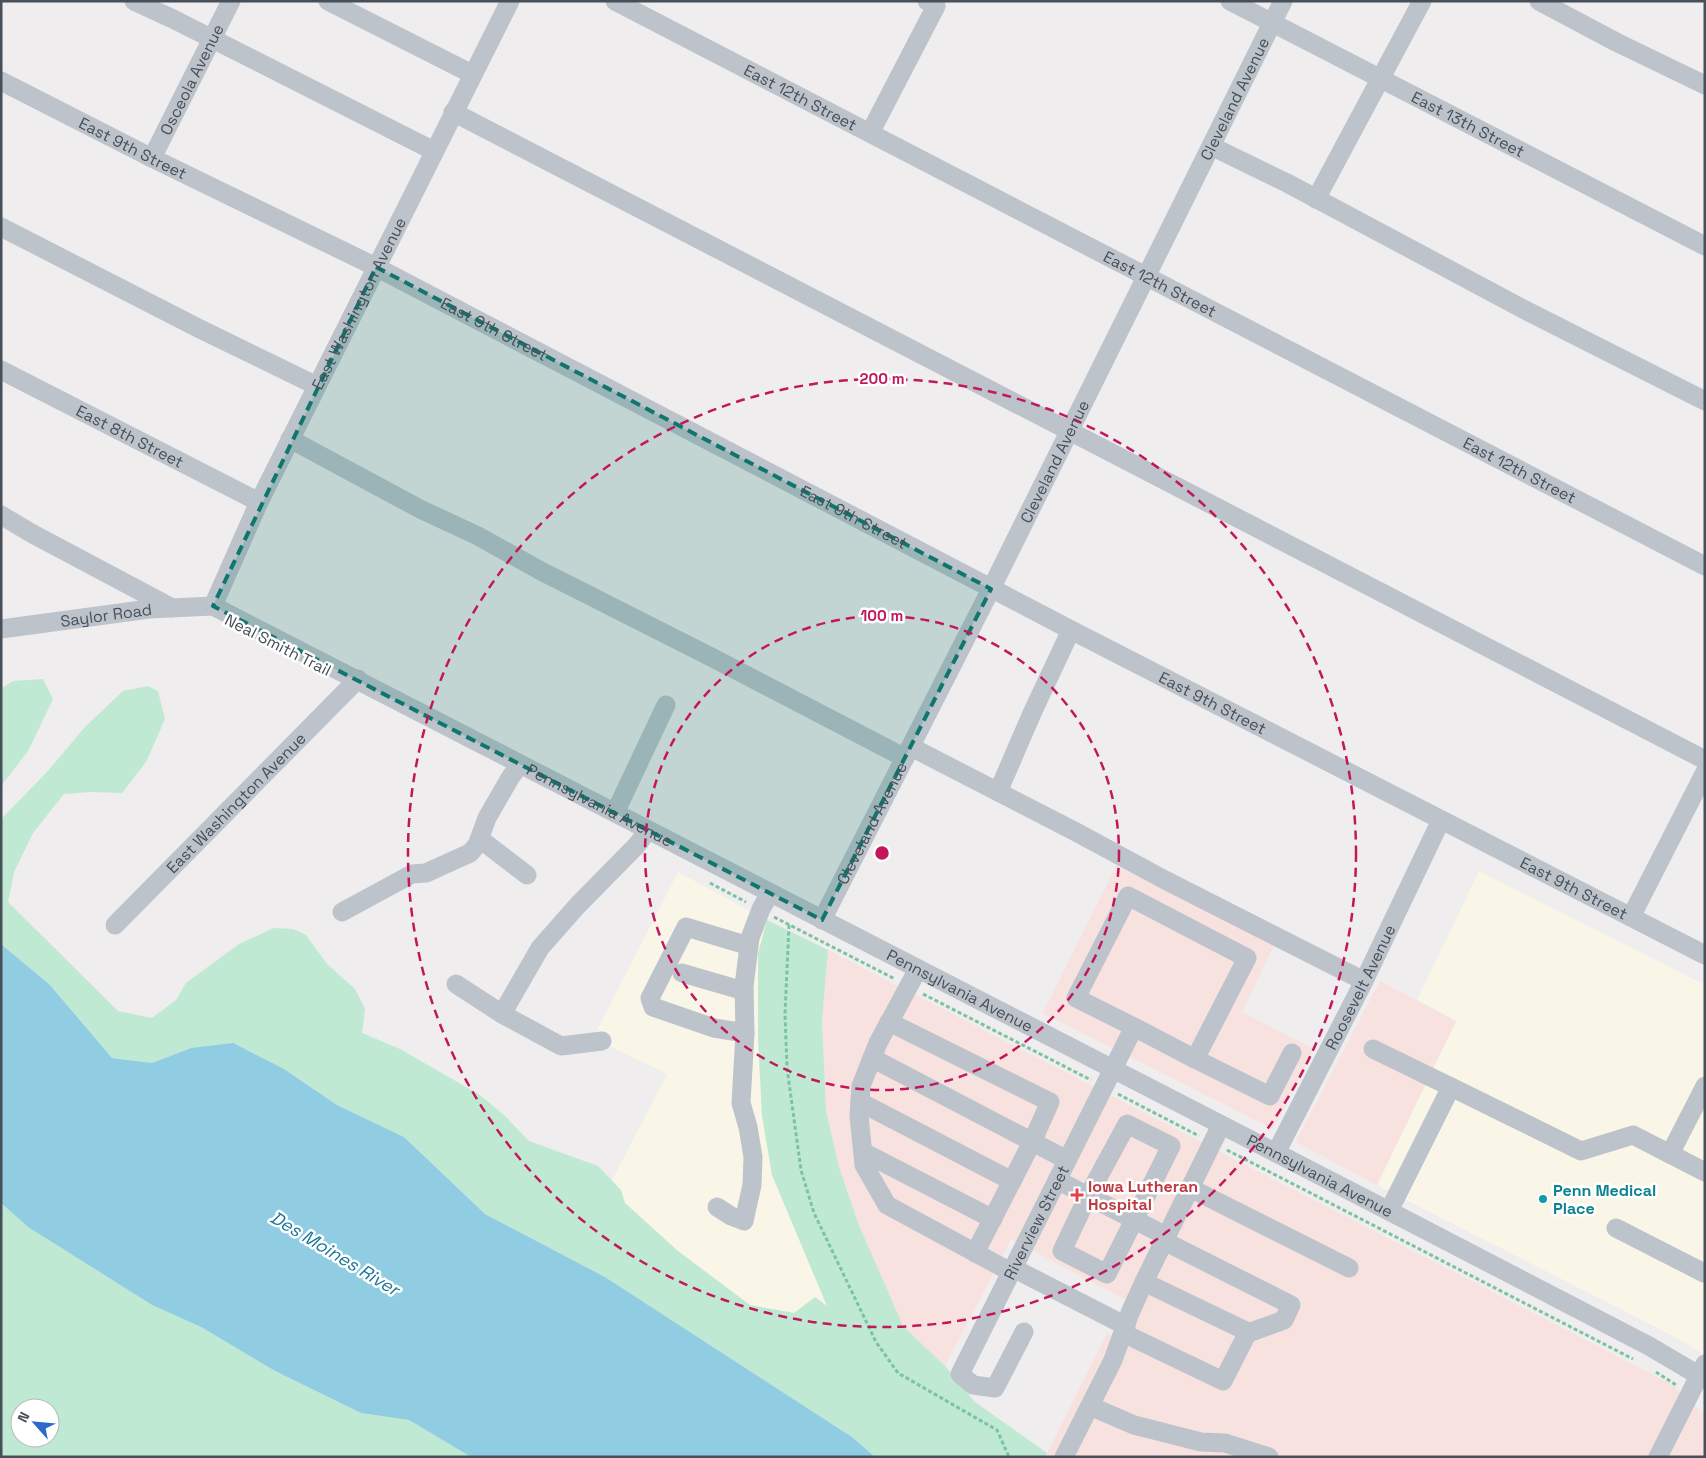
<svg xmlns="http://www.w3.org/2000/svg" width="1706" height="1458" font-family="'Space Grotesk',sans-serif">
<rect width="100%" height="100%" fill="#efeded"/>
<g fill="#f9f5e7">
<path d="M1479,871L1705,985V1355L1679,1339L1377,1185L1456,1021L1417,1000Z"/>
<path d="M678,872L767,920L758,954L772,1175L836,1327L875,1457L852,1437L605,1277L571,1259L667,1074L593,1038Z"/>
</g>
<g fill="#f7e2df">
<path d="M1117,864L1274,945L1242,1012L1314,1049L1273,1129L1043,1013Z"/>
<path d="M828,950L1671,1384L1705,1415V1457H1045L1107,1333L1125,1341L1141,1308L1011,1239L945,1366L903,1326L858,1223L839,1167L826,1111L822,1021Z"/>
<path d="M1380,981L1456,1021L1377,1185L1296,1142Z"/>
</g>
<g fill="#bfe9d2" fill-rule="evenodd">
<path d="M43,679L53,699L28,751L1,786V689L13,681Z"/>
<path d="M148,686L158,691L165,719L146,762L122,793L91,792L64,794L33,833L14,872L8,902L118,1011L152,1018L176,1000L186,983L239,944L274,928L293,929L306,935L327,964L355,989L365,1009L362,1033L400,1049L480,1095L505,1116L529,1141L598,1166L621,1190L625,1203L678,1251L750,1305L794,1313L815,1297L827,1306L772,1175L762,1116L758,1039V954L767,920L828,950L822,1021L826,1111L839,1167L858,1223L903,1326L945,1366L975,1402L1047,1453L1045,1457H875L852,1437L605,1277L485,1214L404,1137L337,1105L284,1069L191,1048L152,1063L112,1058L50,985L1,944V821L4,816L47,772L85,727L123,691Z"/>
<path d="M1,1203L28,1227L152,1305L201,1327L275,1371L361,1413L409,1420L471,1457H1ZM20,1408H50V1438H20Z"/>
</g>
<path fill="#91cde2" d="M1,944L50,985L112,1058L152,1063L191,1048L233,1043L284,1069L337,1105L404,1137L485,1214L605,1277L852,1437L875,1457H471L409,1420L361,1413L275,1371L201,1327L152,1305L28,1227L1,1203Z"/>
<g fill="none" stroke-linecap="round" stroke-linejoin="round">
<g stroke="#7bc3a4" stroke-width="3" stroke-dasharray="4 2.5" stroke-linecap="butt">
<path d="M710,883L746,902"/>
<path d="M774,917L895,979"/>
<path d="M789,925L785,1014L787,1068L801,1170L814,1213L876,1342L898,1373L997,1430L1009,1457"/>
<path d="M923,994L1091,1080"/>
<path d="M1118,1094L1199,1136"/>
<path d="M1227,1150L1633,1359"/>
<path d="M1656,1372L1676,1385"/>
</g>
<g stroke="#bdc3cb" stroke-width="19">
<path d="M134,1L173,19L434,151"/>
<path d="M328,1L472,74"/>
<path id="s1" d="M615,1L1705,566"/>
<path id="s2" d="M1230,1L1705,246"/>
<path d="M1539,1L1616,42L1705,85"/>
<path id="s3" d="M1,81L152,158L376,267L1071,630L1705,955"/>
<path d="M453,112L1705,760"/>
<path d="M870,133L936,6L927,1"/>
<path d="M1211,146L1287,183L1527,311L1705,401"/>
<path id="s4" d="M152,158L231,1"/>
<path d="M1316,199L1422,1"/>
<path d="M1,227L198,328L317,386"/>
<path id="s5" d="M1,370L259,502"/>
<path d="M290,439L422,510L478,536L541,571L713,658L905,758"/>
<path d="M1,515L31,533L172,608"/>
<path id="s6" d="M213,606L1389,1211L1649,1346L1705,1379"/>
<path id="s7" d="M213,606L259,502L510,1"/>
<path id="s8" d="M1,629L149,609L213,606"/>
<path d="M911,747L1076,832L1165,880L1364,981"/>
<path d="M998,792L1033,711L1071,630"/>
<path d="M615,813L666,705"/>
<path d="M480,839L527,875"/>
<path d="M342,912L412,874L426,873L470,853L477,845L487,818L510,778L520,764"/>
<path d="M1631,917L1705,772"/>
<path id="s9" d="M822,920L991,589L1283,1"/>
<path id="s10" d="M115,925L358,679"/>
<path d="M749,946L686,927L650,998L653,1007L714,1028L745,1033L744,986L750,938L761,909L770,893"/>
<path d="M918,969L878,1043L861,1086L859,1116L864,1165L887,1205L1011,1272"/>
<path d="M682,973L744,991"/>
<path d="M456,984L502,1014"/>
<path d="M889,1022L1050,1102L1032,1142L975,1253"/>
<path d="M602,1041L561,1046L502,1014L540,948L577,906L637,845L648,830"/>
<path d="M1373,1049L1451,1087"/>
<path d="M872,1058L1067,1160"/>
<path d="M1195,1059L1270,1096L1292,1053"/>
<path d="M860,1102L1012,1181"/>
<path d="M1127,1124L1171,1146L1107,1274L1062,1251L1088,1196Z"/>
<path d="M863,1152L993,1219"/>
<path id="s11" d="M1276,1153L1364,981L1441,820"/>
<path d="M1670,1154L1705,1172"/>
<path d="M1057,1180L1166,1236"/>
<path d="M1190,1188L1349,1268"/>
<path d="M717,1207L731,1216L744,1221L752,1185L753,1157L748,1127L741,1103L745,1033"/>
<path d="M1389,1211L1451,1087L1581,1151L1633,1135L1670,1154L1705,1086"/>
<path d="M1616,1228L1704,1273L1705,1272"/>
<path d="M1164,1241L1291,1305L1284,1320L1248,1333"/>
<path d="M1013,1268L1126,1326"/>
<path id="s12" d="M1024,1332L995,1388L973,1385L960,1374L1134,1027L1076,998L1128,896L1247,958L1195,1059L1134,1027"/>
<path d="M1123,1333L1223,1381L1248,1332L1144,1282"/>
<path d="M1090,1406L1134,1425L1201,1442L1225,1443L1269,1457"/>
<path d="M1064,1457L1113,1360L1130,1313L1144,1282L1221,1125"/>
<path d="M1658,1457L1705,1364"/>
</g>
</g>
<path fill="#0f766e" fill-opacity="0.2" stroke="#0f766e" stroke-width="4" stroke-dasharray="10 6" stroke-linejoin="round" d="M376,267L991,589L822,920L213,606Z"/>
<g fill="none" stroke="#c2185b" stroke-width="2.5" stroke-dasharray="9 6">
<circle cx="882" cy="853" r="237"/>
<circle cx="882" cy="853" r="474"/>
</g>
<path fill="#e0444e" stroke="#fff" stroke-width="2" d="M1074.5 1187.5h5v5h5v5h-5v5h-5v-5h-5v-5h5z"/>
<circle fill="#0f9aa8" stroke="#fff" stroke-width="2" cx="1543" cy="1199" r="5"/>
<g text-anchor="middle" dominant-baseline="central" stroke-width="5" stroke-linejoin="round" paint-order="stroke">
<g font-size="16" fill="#474f58" stroke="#fff">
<text stroke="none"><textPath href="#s4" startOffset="88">Osceola Avenue</textPath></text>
<text stroke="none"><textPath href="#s1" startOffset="209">East 12th Street</textPath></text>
<text stroke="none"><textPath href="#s9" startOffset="919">Cleveland Avenue</textPath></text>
<text stroke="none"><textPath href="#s2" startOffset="268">East 13th Street</textPath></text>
<text stroke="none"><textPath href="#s3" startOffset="148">East 9th Street</textPath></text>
<text stroke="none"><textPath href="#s1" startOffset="614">East 12th Street</textPath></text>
<text stroke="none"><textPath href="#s7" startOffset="336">East Washington Avenue</textPath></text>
<text stroke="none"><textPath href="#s3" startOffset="552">East 9th Street</textPath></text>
<text stroke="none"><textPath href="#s5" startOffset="145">East 8th Street</textPath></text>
<text stroke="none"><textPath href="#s9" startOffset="514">Cleveland Avenue</textPath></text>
<text stroke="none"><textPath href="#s1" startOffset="1019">East 12th Street</textPath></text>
<text stroke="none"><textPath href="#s3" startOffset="958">East 9th Street</textPath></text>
<text stroke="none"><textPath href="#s8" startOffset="106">Saylor Road</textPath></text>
<text transform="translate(278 645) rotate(27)">Neal Smith Trail</text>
<text stroke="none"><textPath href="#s3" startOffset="1362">East 9th Street</textPath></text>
<text stroke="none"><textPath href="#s10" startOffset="172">East Washington Avenue</textPath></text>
<text stroke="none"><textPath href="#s6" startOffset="435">Pennsylvania Avenue</textPath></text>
<text stroke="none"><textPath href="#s9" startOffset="109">Cleveland Avenue</textPath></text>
<text stroke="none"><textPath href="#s3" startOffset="1768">East 9th Street</textPath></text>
<text stroke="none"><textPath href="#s11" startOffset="186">Roosevelt Avenue</textPath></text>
<text stroke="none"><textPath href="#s6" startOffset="840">Pennsylvania Avenue</textPath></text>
<text stroke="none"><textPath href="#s6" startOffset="1245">Pennsylvania Avenue</textPath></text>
<text stroke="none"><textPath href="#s12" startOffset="272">Riverview Street</textPath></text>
</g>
<g font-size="16" font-weight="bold" fill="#be3a42" stroke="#fff" text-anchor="start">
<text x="1088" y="1186">Iowa Lutheran<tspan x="1088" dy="18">Hospital</tspan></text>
</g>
<g font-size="16" font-weight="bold" fill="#0d838f" stroke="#fff" text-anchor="start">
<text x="1553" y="1190">Penn Medical<tspan x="1553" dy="18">Place</tspan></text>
</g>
<g font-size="18" font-style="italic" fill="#1b7797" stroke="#fff">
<text transform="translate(335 1253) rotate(31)">Des Moines River</text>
</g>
</g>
<circle cx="882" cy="853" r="8" fill="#c2185b" stroke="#fff" stroke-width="2.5"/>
<g font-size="15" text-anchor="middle" font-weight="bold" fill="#c2185b" stroke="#fff" stroke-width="5" stroke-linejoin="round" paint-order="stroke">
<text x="882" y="384">200 m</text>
<text x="882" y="621">100 m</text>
</g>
<rect width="1706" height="1458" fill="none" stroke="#474f58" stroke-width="5"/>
<g transform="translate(35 1423) rotate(297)"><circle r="24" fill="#ffffff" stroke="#b5b9bc"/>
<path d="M0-4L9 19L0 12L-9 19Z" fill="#2c69cb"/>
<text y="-8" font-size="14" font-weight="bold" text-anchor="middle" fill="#474f58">N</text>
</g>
</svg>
